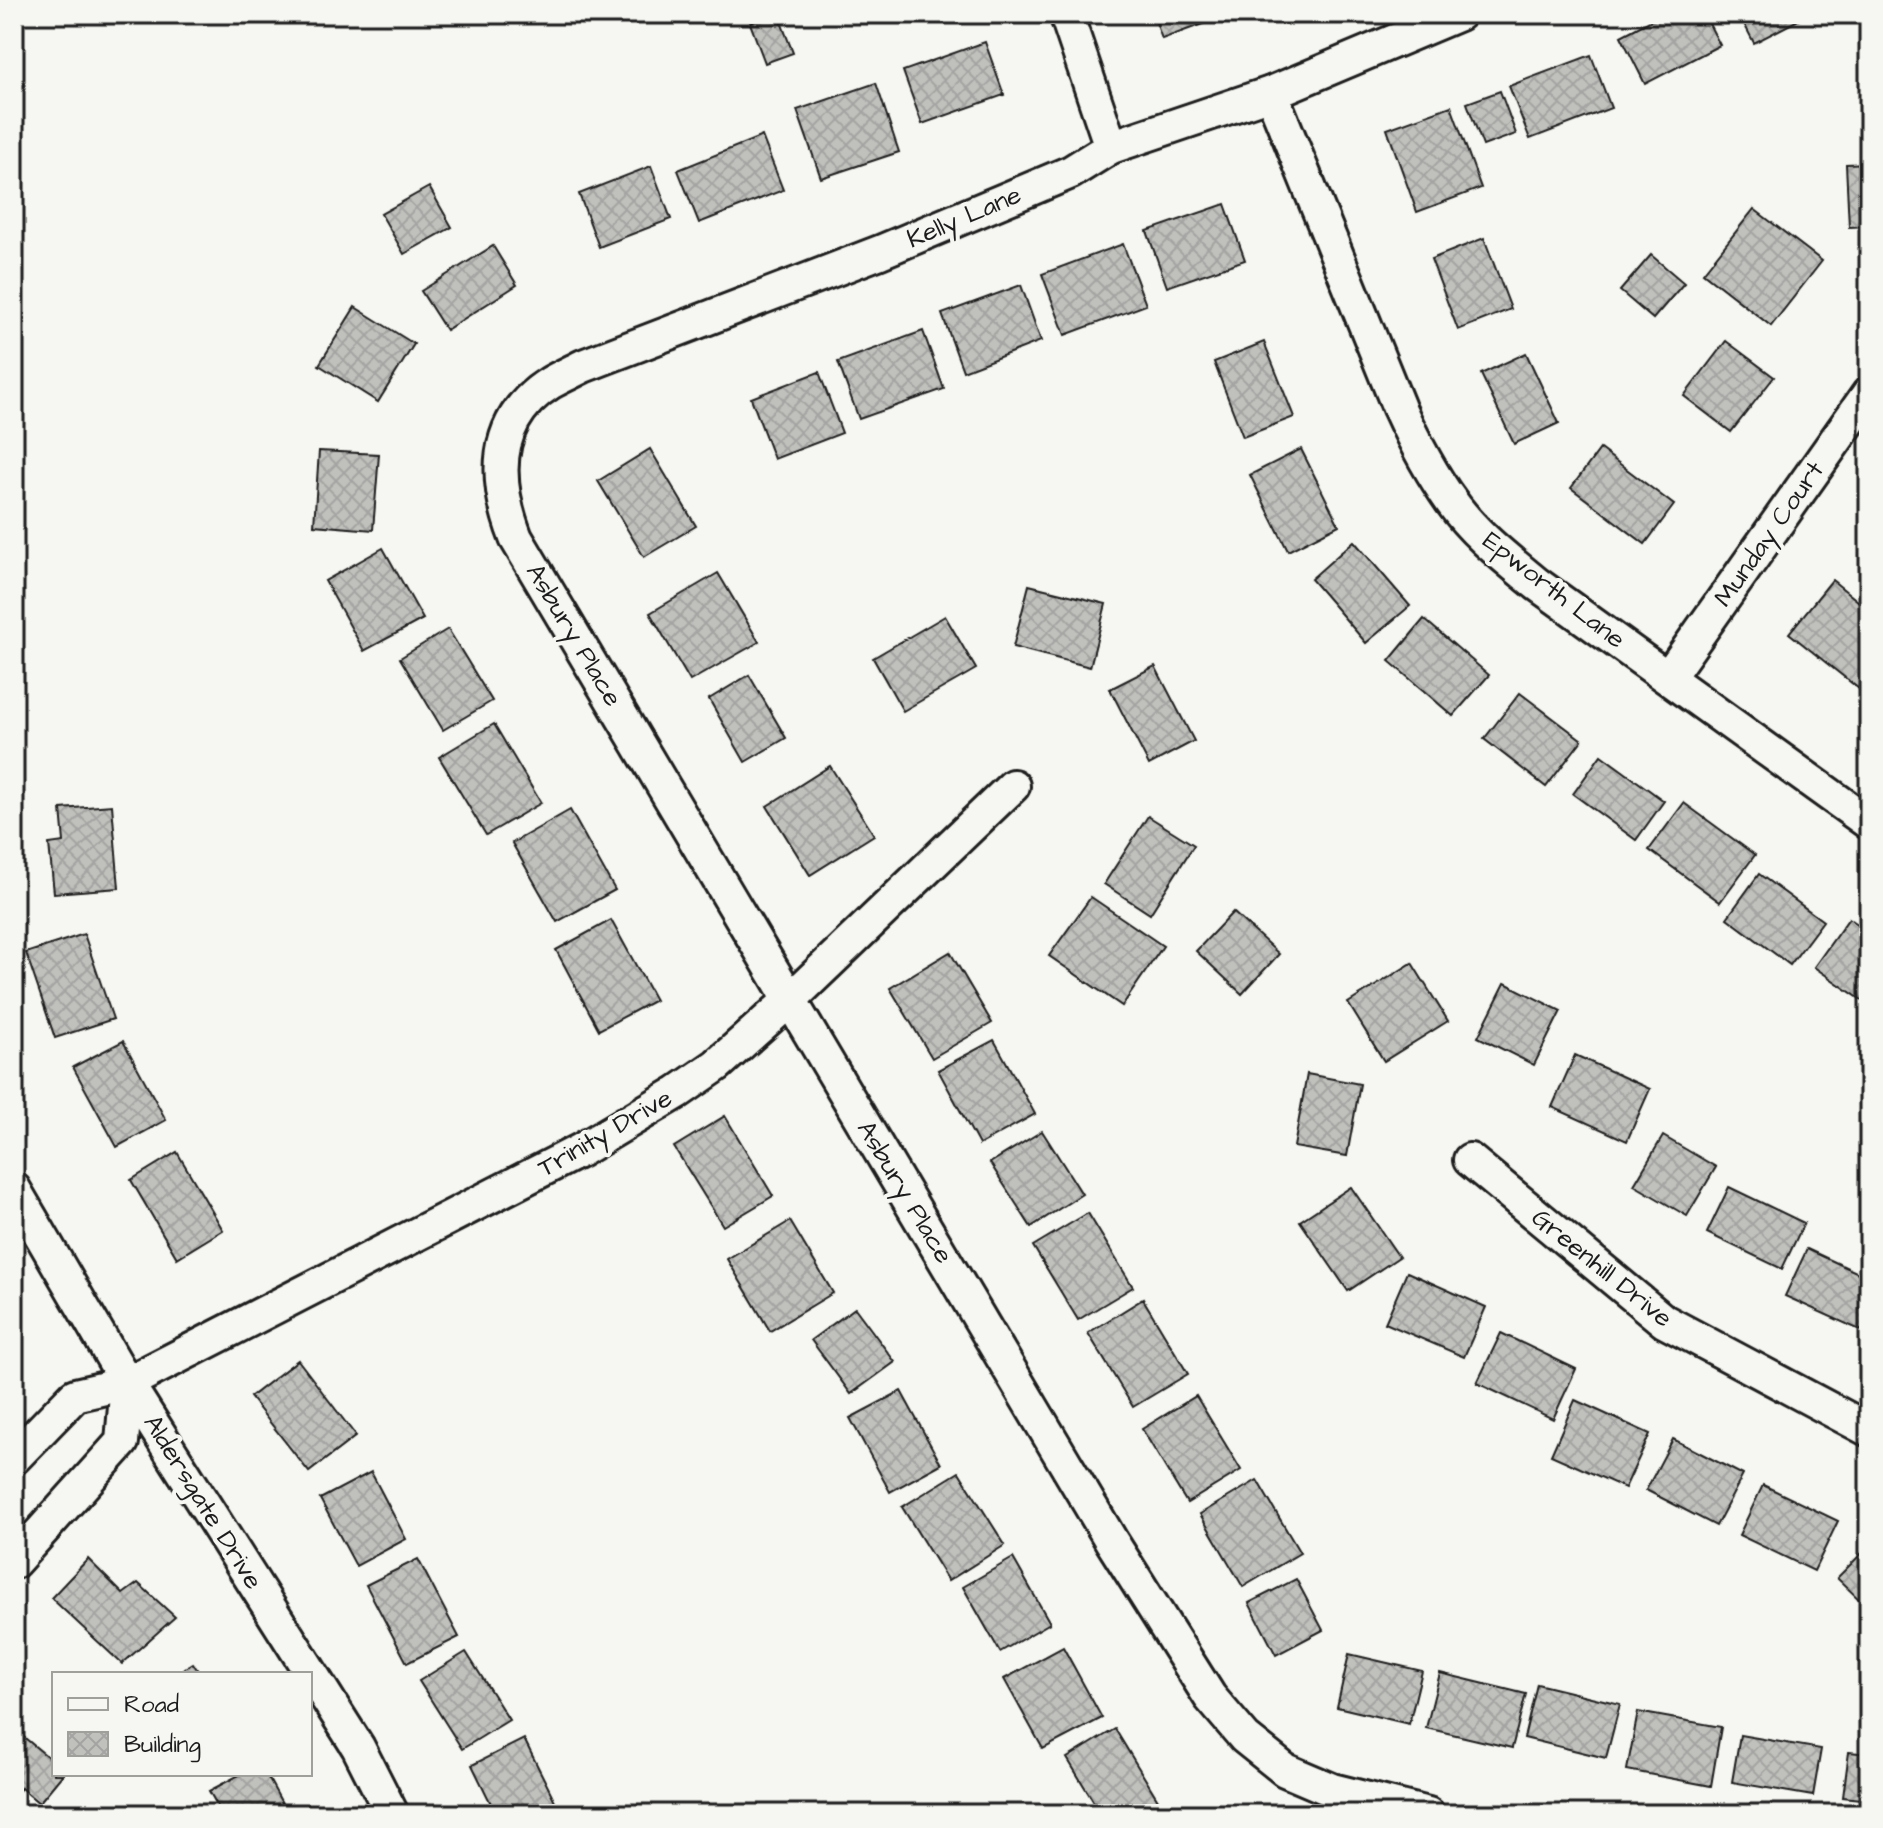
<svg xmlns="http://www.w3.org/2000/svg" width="1883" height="1828" font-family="'Architects Daughter',sans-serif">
<defs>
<pattern id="building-cross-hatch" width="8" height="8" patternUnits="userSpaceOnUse" patternTransform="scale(2)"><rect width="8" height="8" fill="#c0c0bd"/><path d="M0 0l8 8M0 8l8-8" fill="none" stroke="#a4a4a2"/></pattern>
</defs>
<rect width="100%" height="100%" fill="#f6f6f2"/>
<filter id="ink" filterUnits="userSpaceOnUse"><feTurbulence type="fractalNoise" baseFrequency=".0125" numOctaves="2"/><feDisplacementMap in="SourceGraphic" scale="16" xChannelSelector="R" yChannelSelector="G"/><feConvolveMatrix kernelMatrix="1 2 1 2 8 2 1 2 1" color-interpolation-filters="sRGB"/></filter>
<g filter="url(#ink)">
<g fill="url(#building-cross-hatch)" stroke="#1c1c1c" stroke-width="2">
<path d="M775,14H778L793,53L765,63L750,23Z"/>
<path d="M1153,14H1230L1162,39Z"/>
<path d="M1663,14H1704L1720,45L1645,84L1621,36Z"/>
<path d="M1739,14H1810L1754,43Z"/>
<path d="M985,42L1004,95L922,124L903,71Z"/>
<path d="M1591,55L1611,108L1530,139L1509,86Z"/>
<path d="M876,83L899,152L821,178L797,110Z"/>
<path d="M1500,91L1516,134L1483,146L1467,103Z"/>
<path d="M1451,106L1481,188L1417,212L1387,129Z"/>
<path d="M762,136L783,190L699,223L678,170Z"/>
<path d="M1869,163V226L1849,227L1846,164Z"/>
<path d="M651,166L671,219L599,247L579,194Z"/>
<path d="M429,187L452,227L404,254L381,214Z"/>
<path d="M1225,204L1245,260L1167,287L1147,231Z"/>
<path d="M1754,209L1822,261L1771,326L1703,273Z"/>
<path d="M1484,238L1511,309L1458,330L1431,259Z"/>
<path d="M1123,244L1146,305L1065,335L1042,274Z"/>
<path d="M493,246L517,285L446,330L421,291Z"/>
<path d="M1651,255L1684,283L1653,319L1620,291Z"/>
<path d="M1021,285L1041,341L963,371L942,314Z"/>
<path d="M355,307L414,344L378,402L319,365Z"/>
<path d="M923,331L944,389L859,419L838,362Z"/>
<path d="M1726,341L1774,377L1731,432L1684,396Z"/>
<path d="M1264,342L1294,417L1243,437L1214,362Z"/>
<path d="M1526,353L1559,423L1514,444L1481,374Z"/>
<path d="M819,372L842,433L774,459L751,398Z"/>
<path d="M650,449L696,526L644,557L598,481Z"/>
<path d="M1301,449L1339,525L1288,551L1250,475Z"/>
<path d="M1600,449L1674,505L1645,544L1571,488Z"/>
<path d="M319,451L379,454L373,530L314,525Z"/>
<path d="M1354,541L1410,606L1366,643L1311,579Z"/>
<path d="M383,548L423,619L364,651L325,581Z"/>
<path d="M718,573L759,642L690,681L650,613Z"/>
<path d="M1832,580L1869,610V697L1789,633Z"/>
<path d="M1029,585L1106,604L1090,667L1013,647Z"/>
<path d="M945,616L976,669L903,711L873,658Z"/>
<path d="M1424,619L1489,675L1453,716L1389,661Z"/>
<path d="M448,629L492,701L443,730L400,658Z"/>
<path d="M1155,666L1194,741L1149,765L1110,689Z"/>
<path d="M749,675L786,738L745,762L709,699Z"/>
<path d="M1520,693L1582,740L1546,787L1484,739Z"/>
<path d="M494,724L541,803L486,835L439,757Z"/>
<path d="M1601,755L1664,801L1636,840L1573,794Z"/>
<path d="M830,766L874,835L810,875L767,806Z"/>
<path d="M1684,803L1755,855L1720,902L1649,850Z"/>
<path d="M112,805L119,888L54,893L49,844L64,842L61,809Z"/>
<path d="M570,810L615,890L557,922L512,843Z"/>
<path d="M1148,816L1194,845L1150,914L1104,884Z"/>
<path d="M1759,874L1823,921L1790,965L1727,918Z"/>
<path d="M1091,897L1163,946L1122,1006L1049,956Z"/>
<path d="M1233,912L1279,954L1242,994L1196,951Z"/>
<path d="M1849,918L1869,932V1005L1814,967Z"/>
<path d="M611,920L655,1000L599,1030L556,950Z"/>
<path d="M84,934L113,1019L55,1038L26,953Z"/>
<path d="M950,952L992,1023L932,1058L890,988Z"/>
<path d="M1412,963L1448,1021L1384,1061L1348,1003Z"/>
<path d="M1505,983L1561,1011L1534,1065L1478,1037Z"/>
<path d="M994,1040L1035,1114L979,1145L938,1070Z"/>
<path d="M123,1041L166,1120L117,1147L73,1067Z"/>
<path d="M1575,1055L1650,1089L1627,1141L1552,1107Z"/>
<path d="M1307,1074L1360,1084L1347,1156L1294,1147Z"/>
<path d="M725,1116L773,1196L723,1226L674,1147Z"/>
<path d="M1042,1131L1082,1194L1031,1227L990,1163Z"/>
<path d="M1663,1136L1716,1167L1687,1216L1634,1185Z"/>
<path d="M177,1152L223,1230L177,1258L131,1180Z"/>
<path d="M1351,1187L1399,1257L1348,1291L1300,1221Z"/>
<path d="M1729,1187L1804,1223L1782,1269L1707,1233Z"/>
<path d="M1088,1213L1133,1287L1078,1320L1033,1246Z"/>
<path d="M790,1221L833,1293L770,1331L727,1259Z"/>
<path d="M1807,1249L1869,1278V1316L1862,1331L1785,1296Z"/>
<path d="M1407,1272L1486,1307L1464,1357L1385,1323Z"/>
<path d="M1143,1299L1188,1374L1133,1407L1088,1333Z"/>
<path d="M855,1308L895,1362L851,1394L811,1340Z"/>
<path d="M1501,1333L1576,1369L1553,1419L1477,1383Z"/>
<path d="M298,1360L356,1436L309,1472L250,1397Z"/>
<path d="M901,1391L941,1464L890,1492L850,1418Z"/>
<path d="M1196,1396L1241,1470L1187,1503L1142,1429Z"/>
<path d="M1575,1400L1650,1434L1625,1488L1551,1455Z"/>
<path d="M1673,1439L1743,1475L1716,1526L1646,1490Z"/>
<path d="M371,1472L406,1539L356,1566L320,1499Z"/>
<path d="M959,1472L1005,1545L948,1581L902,1507Z"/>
<path d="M1257,1480L1300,1553L1243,1587L1200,1514Z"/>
<path d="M1763,1485L1838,1521L1814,1571L1739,1535Z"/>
<path d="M1869,1546V1609L1837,1578Z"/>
<path d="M1013,1558L1050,1623L1000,1652L963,1587Z"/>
<path d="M88,1559L123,1594L138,1583L175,1617L122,1664L51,1598Z"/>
<path d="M418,1559L459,1637L407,1663L366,1585Z"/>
<path d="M1296,1579L1323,1630L1276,1655L1249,1603Z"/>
<path d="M1063,1647L1102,1718L1043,1749L1004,1679Z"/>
<path d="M466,1652L509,1720L462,1749L419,1681Z"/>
<path d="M1349,1654L1422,1671L1409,1724L1337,1707Z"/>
<path d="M193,1663L200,1674H175Z"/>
<path d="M1440,1673L1526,1694L1512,1748L1426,1728Z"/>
<path d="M1537,1684L1620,1704L1606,1758L1524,1738Z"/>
<path d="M1638,1712L1721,1727L1711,1786L1627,1770Z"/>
<path d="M14,1729L54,1762V1774H63L39,1803L21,1788L14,1797Z"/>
<path d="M1115,1729L1158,1800L1135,1814H1101L1067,1758Z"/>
<path d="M1740,1735L1821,1749L1813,1796L1732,1782Z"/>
<path d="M524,1739L560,1811L554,1814H496L472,1765Z"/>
<path d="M1849,1752L1869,1754V1800L1843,1797Z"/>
<path d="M241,1774H266L288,1814H222L209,1791Z"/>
</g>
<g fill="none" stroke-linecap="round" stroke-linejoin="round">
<g stroke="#1c1c1c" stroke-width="38">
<g id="minor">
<path d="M1066,14L1111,147"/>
<path d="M1271,93L1399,408C1414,441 1430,472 1451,501C1474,534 1507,559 1537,584L1869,823"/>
<path d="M1669,676L1869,393"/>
<path d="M1470,1160L1664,1321L1869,1430"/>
<path d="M14,1189L127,1383L358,1747L392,1814"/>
<path d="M14,1458L75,1395L127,1383L581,1150L678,1092L717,1065L791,999L1013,786"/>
<path d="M14,1562L122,1442L127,1383"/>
<path d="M1428,1814L1332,1790L1285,1770L1245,1738L1210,1697L1112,1542L516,538C494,481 491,420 550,383C560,377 572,372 583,366L880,252L1071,172L1111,147L1271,93L1459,14"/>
</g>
</g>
<use href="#minor" stroke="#f6f6f2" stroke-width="32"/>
</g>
</g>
<g text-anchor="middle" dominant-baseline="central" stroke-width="8" stroke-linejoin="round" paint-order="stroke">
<g font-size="26" fill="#1c1c1c" stroke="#f6f6f2">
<text transform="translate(964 217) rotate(-23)">Kelly Lane</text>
<text transform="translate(1769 534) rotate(-55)">Munday Court</text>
<text transform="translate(1554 590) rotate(38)">Epworth Lane</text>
<text transform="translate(574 635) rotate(59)">Asbury Place</text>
<text transform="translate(605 1133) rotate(-30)">Trinity Drive</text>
<text transform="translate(905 1192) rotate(59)">Asbury Place</text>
<text transform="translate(1602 1268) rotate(39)">Greenhill Drive</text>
<text transform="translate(203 1502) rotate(58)">Aldersgate Drive</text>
</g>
</g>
<rect width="1883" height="1828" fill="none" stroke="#f6f6f2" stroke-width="48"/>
<rect x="24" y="24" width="1835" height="1780" fill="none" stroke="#1c1c1c" stroke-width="3" filter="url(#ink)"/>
<rect x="52" y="1672" width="260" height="104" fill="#f6f6f2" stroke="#9f9f9c" stroke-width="2"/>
<rect x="68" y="1698" width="40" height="12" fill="#f6f6f2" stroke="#9f9f9c" stroke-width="2"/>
<text x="124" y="1712" font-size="24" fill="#1c1c1c">Road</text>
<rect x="68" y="1732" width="40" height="24" fill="url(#building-cross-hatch)" stroke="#9f9f9c" stroke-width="2"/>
<text x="124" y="1752" font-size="24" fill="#1c1c1c">Building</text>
</svg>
